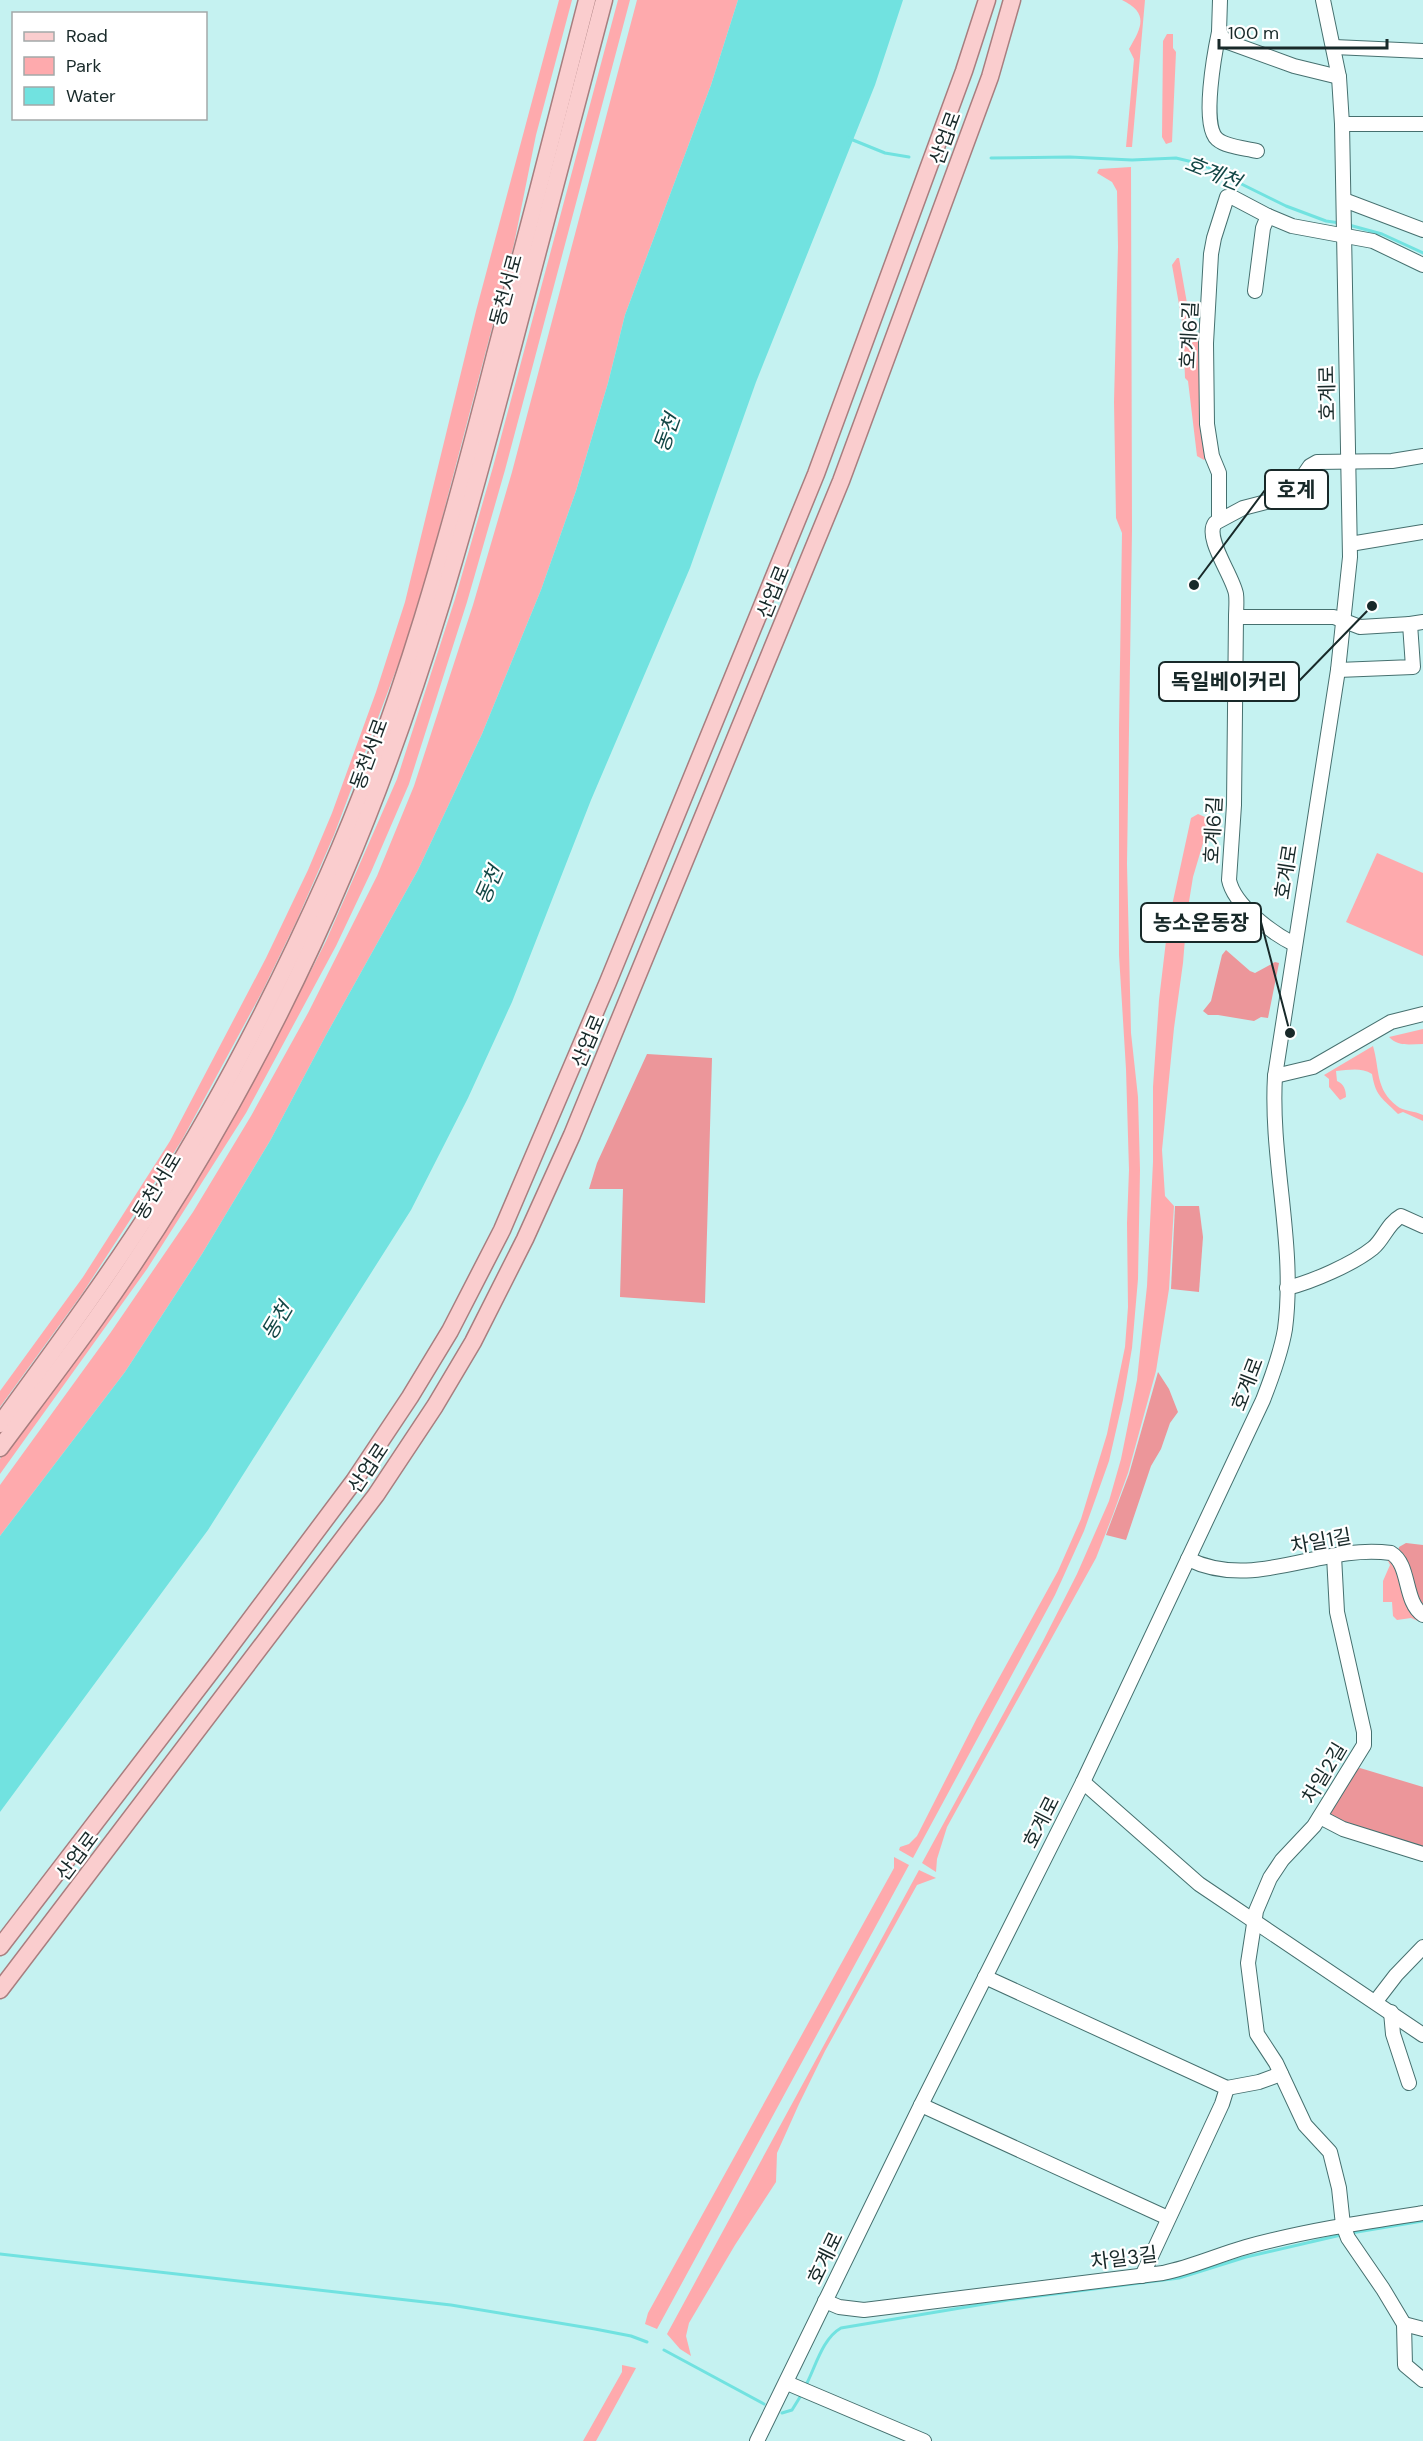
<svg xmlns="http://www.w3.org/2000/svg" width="1423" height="2441" font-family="'DM Sans','Noto Sans KR',sans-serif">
<rect width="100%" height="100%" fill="#c5f2f1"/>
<g fill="#feaaad">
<path d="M559,0H572L536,135L514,244L431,560L402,654L334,835L297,920L263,990L182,1140L82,1294L0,1407V1391L83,1277L170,1141L266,958L308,870L332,813L376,692L405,602L476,311Z"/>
<path d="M618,0H630L505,470L467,602L409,784L371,872L336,946L246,1113L147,1269L0,1474V1459L42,1401L237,1108L294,1004L326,941L397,779L455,599L493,467Z"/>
<path d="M637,0H738L711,85L625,315L608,383L576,491L541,590L482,734L418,870L325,1037L270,1141L202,1254L125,1372L0,1536V1485L111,1332L193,1212L251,1116L308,1013L377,876L414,786L473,605L512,472Z"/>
<path d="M1122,0H1145L1132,147H1126L1134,59L1129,49C1142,27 1149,13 1122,0Z"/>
<path d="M1167,34H1173V48L1176,52L1172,142L1166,144L1162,137L1163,41Z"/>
<path d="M1131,167L1132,530L1127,864L1131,1033L1138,1097L1140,1170L1138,1279L1132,1348L1123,1400L1109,1461L1084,1531L1055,1595L913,1858L899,1850L900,1847L909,1844L917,1836L977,1718L1058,1571L1081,1519L1107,1434L1125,1347L1128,1307L1127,1223L1129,1170L1126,1069L1119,955V729L1122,533L1116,518L1114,402L1118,247L1117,191L1112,182L1097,173L1099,169Z"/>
<path d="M1177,258H1179L1190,320L1198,340H1202L1207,457L1204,460L1197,456L1188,381L1185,378L1183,327L1172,265Z"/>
<path d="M1198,814L1205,817L1206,833L1193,877L1187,914L1183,963L1174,1028L1162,1150L1165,1196L1174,1206L1169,1289L1156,1371L1128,1473L1112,1517L1096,1558L947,1827L937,1859L936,1872L922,1863L1042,1643L1077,1574L1109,1501L1121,1459L1137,1380L1147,1286L1153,1162V1087L1159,1000L1168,924L1191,818Z"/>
<path d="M1377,853L1423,873V956L1346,922Z"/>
<path d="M1423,1029V1044C1410,1044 1398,1047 1389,1037Z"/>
<path d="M1373,1046C1380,1070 1375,1089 1397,1106C1403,1111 1415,1111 1423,1115V1121L1403,1112L1398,1114C1383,1098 1376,1098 1372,1074C1361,1067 1349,1070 1336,1071L1337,1081C1344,1084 1346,1090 1346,1097L1340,1100L1329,1087V1079L1324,1075Z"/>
<path d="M1390,1555L1419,1618L1418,1621L1411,1618L1397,1620L1393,1616L1392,1602H1383V1581L1390,1565L1387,1559Z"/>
<path d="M894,1857L909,1865L657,2329L645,2324L648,2313L894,1868Z"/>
<path d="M919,1870L936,1878L917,1885L825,2051L799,2104L777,2153L776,2182L735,2245L689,2323L686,2336L691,2356L680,2349L667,2334Z"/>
<path d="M622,2365L636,2368L596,2441H583L622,2372Z"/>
</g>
<g fill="#ec969a">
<path d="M1226,950L1250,971L1255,973L1275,962L1279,963L1268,1018L1261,1017L1254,1021L1218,1015H1208L1203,1011L1211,1001L1222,955Z"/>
<path d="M647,1054L712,1058L705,1303L620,1297L623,1189H589L597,1163Z"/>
<path d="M1175,1206H1199L1203,1237L1199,1292L1171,1289Z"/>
<path d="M1158,1372L1169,1389L1178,1412L1170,1423L1161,1449L1151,1466L1126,1540L1106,1535L1129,1474Z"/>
<path d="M1406,1543L1423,1545V1611L1398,1552L1399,1547Z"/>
<path d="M1360,1768L1423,1787V1851L1326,1818L1354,1770Z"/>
</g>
<path fill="#71e2e0" d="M738,0H903L875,85L756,382L690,568L591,800L512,1002L468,1098L411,1210L208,1530L0,1812V1536L125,1372L202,1254L270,1141L325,1037L418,870L482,734L541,590L576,491L608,383L625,315L711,85Z"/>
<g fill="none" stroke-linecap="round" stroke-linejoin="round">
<g stroke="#71e2e0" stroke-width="3">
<path d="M848,138L885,153L909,157"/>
<path d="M991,158L1070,157L1132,160L1176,158L1201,164L1286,206L1326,221L1340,223"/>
<path d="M1349,225L1382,234L1423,253"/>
<path d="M1351,2233L1423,2221"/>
<path d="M0,2254L451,2305L595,2329L631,2336L647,2342"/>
<path d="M664,2350L764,2404"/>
<path d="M807,2383C816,2365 823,2338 841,2328L1008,2300L1179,2278L1246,2257L1341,2235"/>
<path d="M782,2413L792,2410L800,2397"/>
</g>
<g stroke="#46706f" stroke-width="16">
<g id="minor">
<path d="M1220,0L1219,32L1225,41L1294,66L1339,77"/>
<path d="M1219,32C1215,51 1201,125 1217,139C1226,147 1245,148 1257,151"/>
<path d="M1334,47L1423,51"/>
<path d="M1342,124H1423"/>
<path d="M1344,200L1423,230"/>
<path d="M1255,291L1263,228L1268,216"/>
<path d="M1219,520V473L1212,456L1207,424L1206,343L1211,254L1214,238L1227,197H1232L1268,216L1292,226L1373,241L1423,265"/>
<path d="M1350,544L1423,532"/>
<path d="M1236,617C1236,610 1237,601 1236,594C1233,576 1204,538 1215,523L1243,508L1274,500L1301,479L1310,466L1317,462L1392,461L1423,456"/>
<path d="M1338,670L1413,667L1410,624L1423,622"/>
<path d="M1294,944C1272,933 1234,905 1229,880L1234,805L1236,617H1334L1360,627L1410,624"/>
<path d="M1275,1076L1313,1067L1391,1022L1423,1014"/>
<path d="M1287,1288C1312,1282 1353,1264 1373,1248C1384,1239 1387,1224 1401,1216L1423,1226"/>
<path d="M1334,1556L1337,1612L1364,1732V1745L1314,1826L1282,1860L1270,1878L1256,1911L1248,1963L1257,2034L1276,2063L1305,2125L1330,2152L1339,2188L1343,2225L1348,2238L1383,2289L1404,2324L1405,2365L1423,2380"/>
<path d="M1188,1559C1255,1592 1322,1543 1391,1553C1411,1565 1403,1601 1423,1615"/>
<path d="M1083,1782L1199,1884L1423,2035"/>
<path d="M1320,1817L1343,1829L1423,1854"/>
<path d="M985,1977L1227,2088L1259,2082L1281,2074"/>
<path d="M1376,2001L1396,1975L1423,1947"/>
<path d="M1391,2012L1393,2034L1409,2083"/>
<path d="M921,2105L1168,2218"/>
<path d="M1142,2276L1222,2104L1227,2088"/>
<path d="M825,2301L839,2307L864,2310L1163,2273C1192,2267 1218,2255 1246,2247C1304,2231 1364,2222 1423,2213"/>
<path d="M1404,2324L1423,2329"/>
<path d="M787,2383L924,2441"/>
<path d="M757,2441L921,2105L1083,1782L1263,1400C1272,1377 1281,1353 1285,1329C1296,1244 1270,1160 1275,1076L1338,670L1350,557L1342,124L1339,77L1323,0"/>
</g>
</g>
<g stroke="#a87e7f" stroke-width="19">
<g id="major">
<path d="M0,1424C54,1350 108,1277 157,1200C222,1097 278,987 328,875C402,708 450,532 495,355C526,237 557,118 587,0"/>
<path d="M0,1448C32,1405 64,1363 95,1320C191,1186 279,1028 343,876C420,697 470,511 519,323C547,215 576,108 604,0"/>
<path d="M0,1947L220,1660L354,1481L410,1397L450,1331L502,1230L608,982L816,474L964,71L987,0"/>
<path d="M0,1990L376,1495L435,1406L473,1342L525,1239L572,1135L841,481L990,77L1012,0"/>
</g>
</g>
<use href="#minor" stroke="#fff" stroke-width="14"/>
<use href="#major" stroke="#facdce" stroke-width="16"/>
</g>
<g text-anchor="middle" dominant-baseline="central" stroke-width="4.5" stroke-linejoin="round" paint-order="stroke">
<g font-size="20" fill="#182929" stroke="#fff">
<text transform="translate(945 138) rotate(-70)">산업로</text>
<text transform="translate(506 290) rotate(-75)">동천서로</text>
<text transform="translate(1189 335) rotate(-87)">호계6길</text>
<text transform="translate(1327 393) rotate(-91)">호계로</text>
<text transform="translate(773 592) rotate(-68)">산업로</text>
<text transform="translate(369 754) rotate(-70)">동천서로</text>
<text transform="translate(1213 830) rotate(-87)">호계6길</text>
<text transform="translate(1286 872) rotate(-81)">호계로</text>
<text transform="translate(588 1041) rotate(-67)">산업로</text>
<text transform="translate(157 1186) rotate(-59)">동천서로</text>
<text transform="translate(1247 1384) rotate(-69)">호계로</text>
<text transform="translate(368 1468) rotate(-56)">산업로</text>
<text transform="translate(1321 1541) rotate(-10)">차일1길</text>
<text transform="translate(1324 1773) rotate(-59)">차일2길</text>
<text transform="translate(1041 1822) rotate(-63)">호계로</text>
<text transform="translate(77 1856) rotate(-53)">산업로</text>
<text transform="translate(825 2258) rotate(-64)">호계로</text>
<text transform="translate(1124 2258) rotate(-7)">차일3길</text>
</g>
<g font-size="21" font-style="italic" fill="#134746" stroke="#fff">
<text transform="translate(1213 173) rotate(22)">호계천</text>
<text transform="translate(667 433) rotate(-70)">동천</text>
<text transform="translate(489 885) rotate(-66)">동천</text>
<text transform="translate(277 1321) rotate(-59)">동천</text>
</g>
</g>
<path fill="none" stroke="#182929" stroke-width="2" d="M1194 585L1265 490M1372 606L1299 681M1290 1033L1261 922"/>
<g fill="#182929" stroke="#fff" stroke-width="2">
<circle cx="1194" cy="585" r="6"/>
<circle cx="1372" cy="606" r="6"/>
<circle cx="1290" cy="1033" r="6"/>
</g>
<g fill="#fff" stroke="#182929" stroke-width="2">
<rect x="1265" y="470" width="63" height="39" rx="6"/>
<rect x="1159" y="662" width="140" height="39" rx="6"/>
<rect x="1141" y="903" width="120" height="39" rx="6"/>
</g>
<g font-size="21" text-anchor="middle" font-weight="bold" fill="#182929">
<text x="1296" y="497">호계</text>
<text x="1229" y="689">독일베이커리</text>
<text x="1201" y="930">농소운동장</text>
</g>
<rect x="12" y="12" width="195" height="108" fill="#ffffff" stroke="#a3a9a9" stroke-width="1.5"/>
<rect x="24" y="32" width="30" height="9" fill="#facdce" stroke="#a3a9a9" stroke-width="1.5"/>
<text x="66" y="42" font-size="18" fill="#182929">Road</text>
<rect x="24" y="57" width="30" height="18" fill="#feaaad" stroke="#a3a9a9" stroke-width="1.5"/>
<text x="66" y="72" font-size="18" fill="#182929">Park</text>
<rect x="24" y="87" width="30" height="18" fill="#71e2e0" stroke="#a3a9a9" stroke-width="1.5"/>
<text x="66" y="102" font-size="18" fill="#182929">Water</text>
<path d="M1219 39v9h168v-9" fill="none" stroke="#182929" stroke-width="3"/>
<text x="1228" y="39" font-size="18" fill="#182929" stroke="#ffffff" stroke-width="4.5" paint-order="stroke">100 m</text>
</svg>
